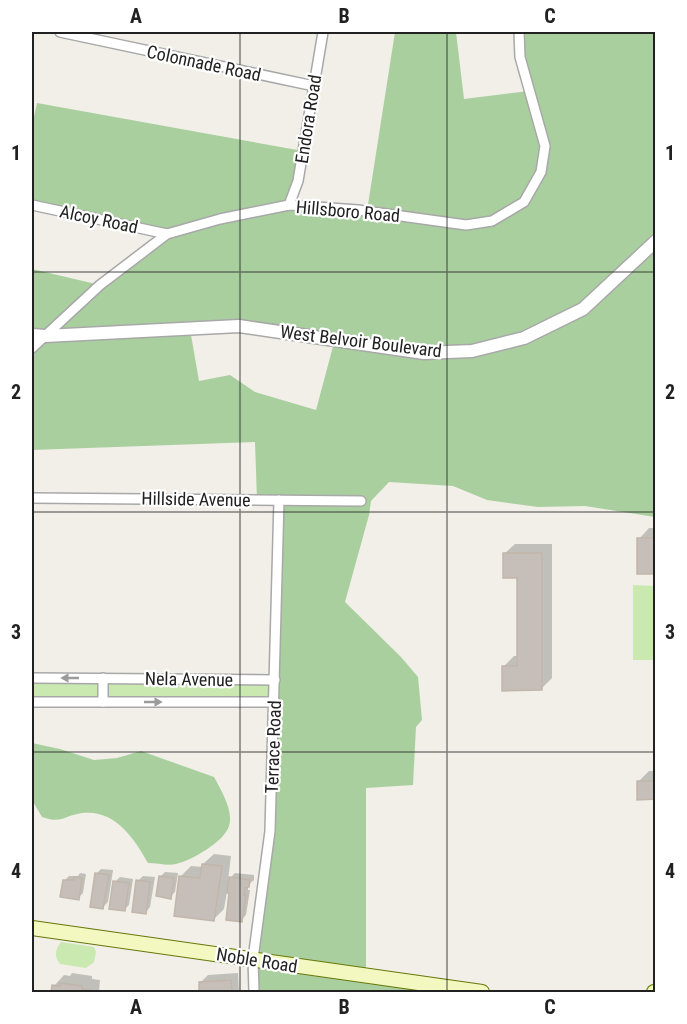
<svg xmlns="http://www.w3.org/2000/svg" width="687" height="1024" font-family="'Roboto Condensed',sans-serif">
<rect width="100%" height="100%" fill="#f1efe8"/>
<g fill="#c9e9b1">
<path d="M633,585L655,586V660H633Z"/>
<path d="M32,678L275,680V702H32Z"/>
<path d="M61,942L94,947L96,952L94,962L86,968L60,964C54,957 55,949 61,942Z"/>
</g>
<g fill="#aacf9f" fill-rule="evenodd">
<path d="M395,32H456L464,99L529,91L519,32H655V517L585,506L538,507L487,500L453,486L389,482L371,501L369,515L345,602L401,657L418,677L422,720L416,727L413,785L366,788V976L425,985V992H254L270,831L279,501L257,500L255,442L32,450V348L45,337L32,335V269L100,285L167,234L32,205V126L37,103L303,151L289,205L367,211ZM239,326L335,339L316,410L255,392L230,375L199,381L190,329Z"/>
<path d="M32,743L60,749L94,760L117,758L141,751L214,777C221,790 234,811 229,826C224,842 192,860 176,864C168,866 157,863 148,863C134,838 115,809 82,813C62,816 63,824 42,817L32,800Z"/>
</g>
<g fill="#0003">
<path d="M649,528H656V573L639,539Z"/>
<path d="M515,544H552V678L541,689L503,667L514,656H519V576L504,554Z"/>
<path d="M649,771H656V798L638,782Z"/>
<path d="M214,854L231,856L228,880L235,873L254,875V880L248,885V890H250L246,915L241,920L231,892L227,891L224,909L214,919L181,876L191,866L203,867V864Z"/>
<path d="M101,869L113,870L108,902L103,907L96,874Z"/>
<path d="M165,872L178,873L175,892L170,897L160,877Z"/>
<path d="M80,873L86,874L83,893L78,898L64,881L69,876H78Z"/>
<path d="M143,876L155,877L150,907L146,912L138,881Z"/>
<path d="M120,877L133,879L129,905L124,910L115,882Z"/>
<path d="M72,973L92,976V979L100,980L99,992H52L54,986L64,975L70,976Z"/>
<path d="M238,973L239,992H201L200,983L208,975Z"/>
</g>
<g fill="#c6beb8" stroke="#c2b6ab" stroke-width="1.5">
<rect x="637" y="538" width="19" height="36"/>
<path d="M503,553H542V690L502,691V666H517V578H503Z"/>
<path d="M637,781H656V799L637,800Z"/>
<path d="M202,864L222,866L214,921L174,916L179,876L200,878Z"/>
<path d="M95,873L109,875L103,909L90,907Z"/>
<path d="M159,876L174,878L171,899L156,896Z"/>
<path d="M74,877L82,878L79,900L60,897L63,880H74Z"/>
<path d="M229,877L250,880L249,887L245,888L244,895H246L242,922L226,920L229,893H227Z"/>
<path d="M136,880L150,882L146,914L132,912Z"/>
<path d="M113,881L129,883L125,911L109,909Z"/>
<path d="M231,980L232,992H199V982Z"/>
<path d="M60,983L82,986V989L90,990V992H51L52,985L60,986Z"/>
</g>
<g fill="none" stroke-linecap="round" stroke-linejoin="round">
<g stroke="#a8a8a8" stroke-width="12">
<g id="minor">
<path d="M60,32L314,86"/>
<path d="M32,205L167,234"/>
<path d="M289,205L298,181L323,32"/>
<path d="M32,348L100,285L167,234L220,219L289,205L358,210L466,225L492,221L524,202L541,172L545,146L520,57L519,32"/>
<path d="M32,498L361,501"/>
<path d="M32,678L275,680"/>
<path d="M32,702H275"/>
<path d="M103,702V678"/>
<path d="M254,992L253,959L270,831L279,500"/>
</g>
</g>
<g stroke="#a8a8a8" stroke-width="15">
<path id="tertiary" d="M32,335L45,336L239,326L424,353L472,351L524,338L583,309L656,241"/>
</g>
<g stroke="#667709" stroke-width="16">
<g id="secondary">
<path d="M32,928L482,992"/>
<path d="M654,992H656"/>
</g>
</g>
<use href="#minor" stroke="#fff" stroke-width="9"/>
<use href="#tertiary" stroke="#fff" stroke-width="12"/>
<use href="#secondary" stroke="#f2f8bf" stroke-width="14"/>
</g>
<defs><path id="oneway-solid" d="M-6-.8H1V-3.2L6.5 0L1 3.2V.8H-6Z" transform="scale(1.5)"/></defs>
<g fill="#9b9b9b">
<use href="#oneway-solid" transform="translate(70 678) rotate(-180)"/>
<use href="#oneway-solid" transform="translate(153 702)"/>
</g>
<path fill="none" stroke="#212121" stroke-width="1.5" stroke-opacity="0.55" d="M240,32V992M447,32V992M32,272H656M32,512H656M32,752H656"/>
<g text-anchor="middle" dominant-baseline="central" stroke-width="4.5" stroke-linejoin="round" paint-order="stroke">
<g font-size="18" fill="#212121" stroke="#fff">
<text transform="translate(204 63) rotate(12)">Colonnade Road</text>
<text transform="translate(308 119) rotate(-81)">Endora Road</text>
<text transform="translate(348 211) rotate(5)">Hillsboro Road</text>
<text transform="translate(99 219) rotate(12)">Alcoy Road</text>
<text transform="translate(361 341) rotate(7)">West Belvoir Boulevard</text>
<text transform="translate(196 499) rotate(1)">Hillside Avenue</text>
<text transform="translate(189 679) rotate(1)">Nela Avenue</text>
<text transform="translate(273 747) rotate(-88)">Terrace Road</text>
<text transform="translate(257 960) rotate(9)">Noble Road</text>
</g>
</g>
<rect width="687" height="1024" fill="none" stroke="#ffffff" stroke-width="66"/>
<rect x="33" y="33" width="621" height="958" fill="none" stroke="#212121" stroke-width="2"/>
<g font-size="20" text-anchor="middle" font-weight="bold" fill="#212121">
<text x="136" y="23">A</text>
<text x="344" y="23">B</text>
<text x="550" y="23">C</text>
<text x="16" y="160">1</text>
<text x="670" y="160">1</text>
<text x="16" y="399">2</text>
<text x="670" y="399">2</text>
<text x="16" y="639">3</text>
<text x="670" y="639">3</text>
<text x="16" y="878">4</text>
<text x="670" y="878">4</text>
<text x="136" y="1014">A</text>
<text x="344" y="1014">B</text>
<text x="550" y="1014">C</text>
</g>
</svg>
